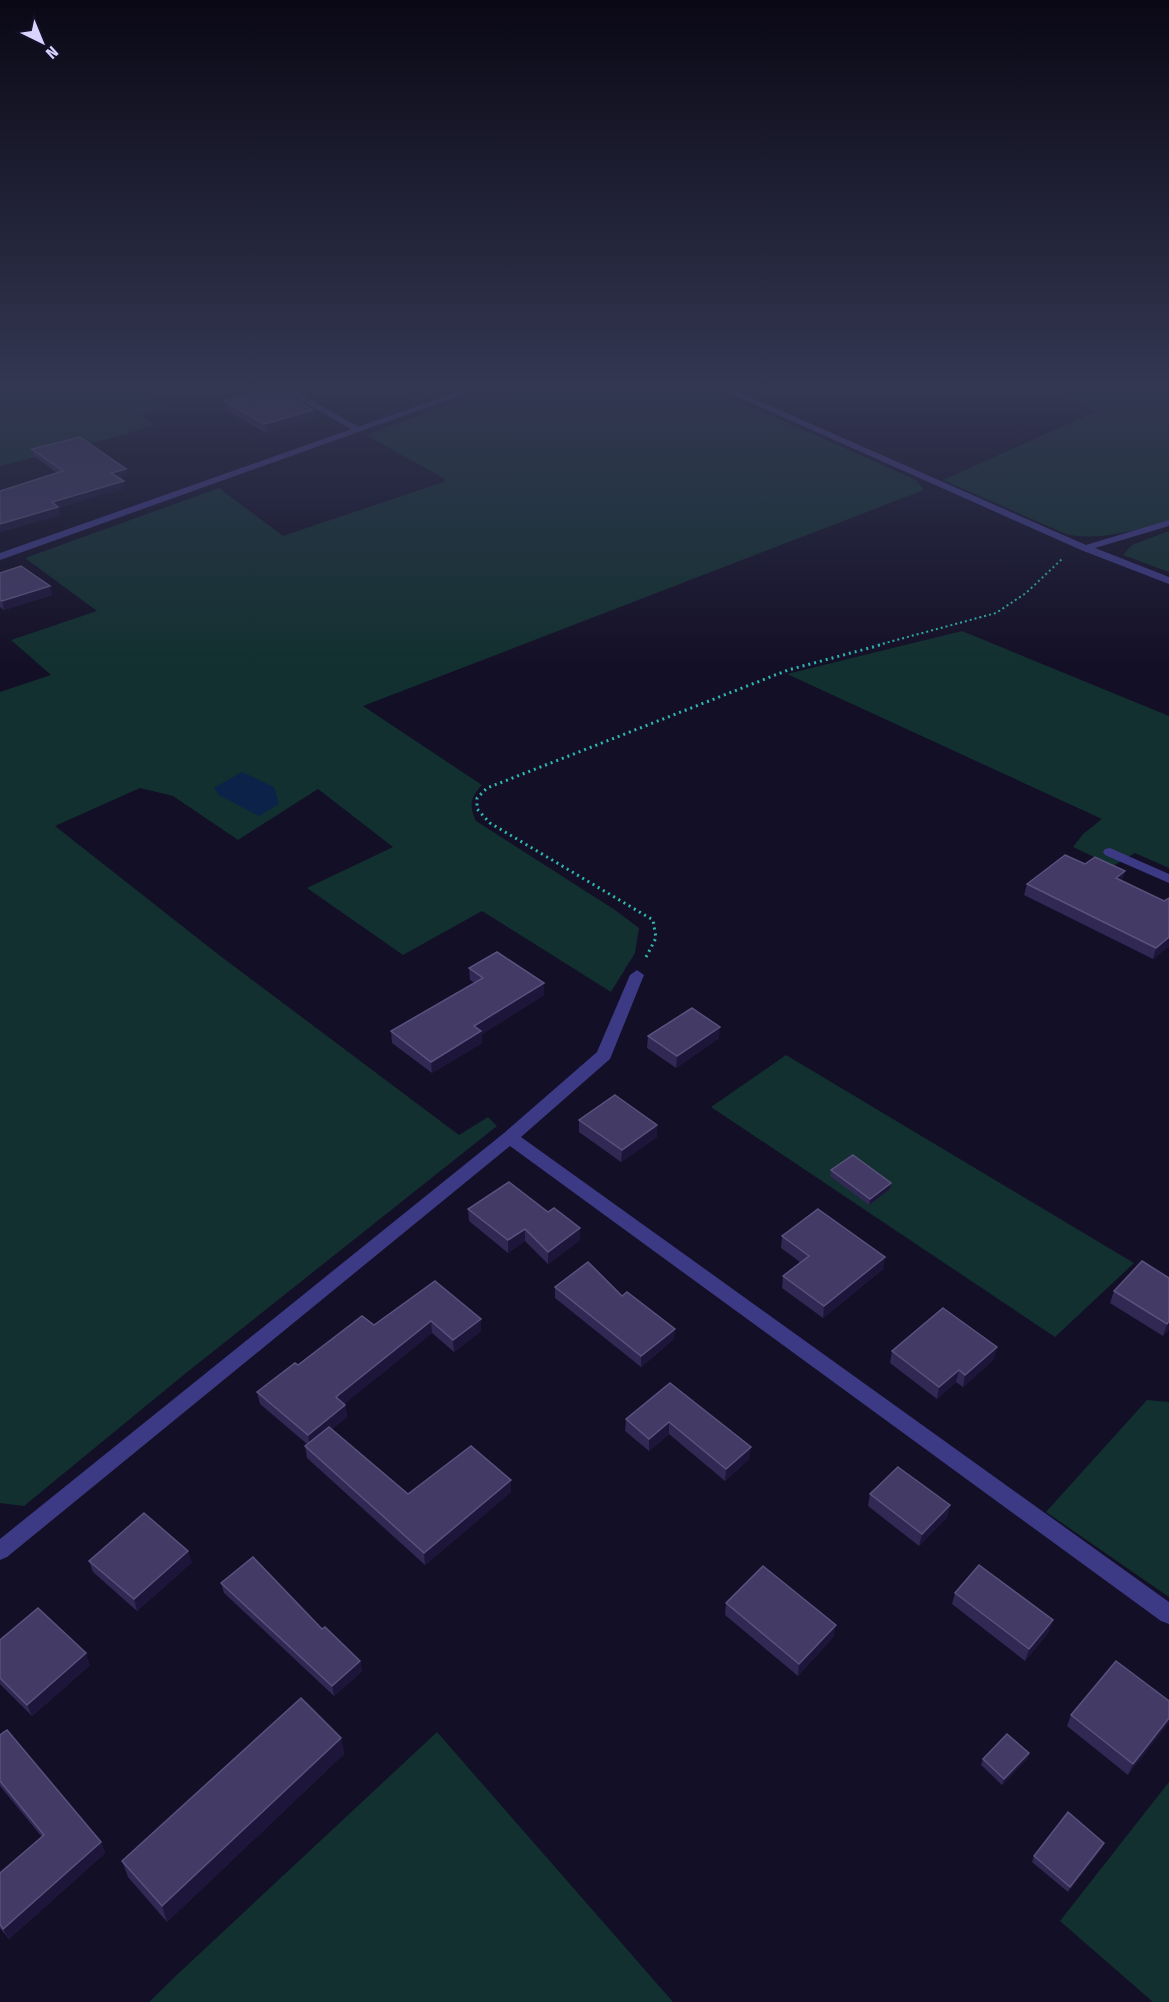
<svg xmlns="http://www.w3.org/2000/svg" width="1169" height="2002" font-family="'Fira Sans Condensed',sans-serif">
<rect width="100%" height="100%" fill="#130f26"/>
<g fill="#12302f">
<path d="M203,386L154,399L171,410L162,407L140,415L154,425L127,434L0,466V387Z"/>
<path d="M387,386H473L418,402Z"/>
<path d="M499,386H705L916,480L924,490L363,706L482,785C470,798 469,806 476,821L615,910L639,928L635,953L611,992L482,911L403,955L307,888L393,847L318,789L238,840L173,796L140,788L55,826L219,955L459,1135L488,1117L497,1126L186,1373L24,1506L0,1503V692L51,675L11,640L97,611L25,558L219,488L283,536L443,482L445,479L366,435Z"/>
<path d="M1030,386H1169V522C1135,529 1101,542 1066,534L943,480L1097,411Z"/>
<path d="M1169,531V572L1123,555L1132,545Z"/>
<path d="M962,631L1169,716V868L1135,853L1113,866L1073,847L1083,834L1102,819L787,674Z"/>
<path d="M786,1055L1134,1263L1055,1337L711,1107Z"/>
<path d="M1147,1400L1169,1402V1597L1046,1512Z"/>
<path d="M437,1732L673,2002H149L181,1971Z"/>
<path d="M1169,1782V2002H1153L1060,1921Z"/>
</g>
<path fill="#0c2248" d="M242,772L274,787L279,804L259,816L219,795L214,788Z"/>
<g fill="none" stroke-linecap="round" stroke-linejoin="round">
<path stroke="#2fb8b0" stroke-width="2" stroke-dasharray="2 3" stroke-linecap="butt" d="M878,645L996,613L1026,593L1062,559"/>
<path stroke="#2fb8b0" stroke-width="3" stroke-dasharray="2 4" stroke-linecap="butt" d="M646,957L656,938L653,920L490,823L477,809V798L487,788L788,670L884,644"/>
<g fill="#3d3a85" fill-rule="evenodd">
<path d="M276,386H287L364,430L356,432Z"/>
<path d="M1110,848L1169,874V883L1105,855L1103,852L1105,849Z"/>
</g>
<g fill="#3d3a85" fill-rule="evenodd">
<path d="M474,386H487L0,560V553Z"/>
<path d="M713,386H725L1086,545L1169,520V526L1095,548L1169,577V584L1081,550Z"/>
<path d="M637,970L644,975L610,1059L521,1137L1169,1602V1624L1161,1621L510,1146L7,1557L0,1560V1539L504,1133L597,1052L630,975Z"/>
</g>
</g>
<g fill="#312854">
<path d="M224,401L313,419L266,433L226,410Z"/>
<path d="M32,449L126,469L127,476L120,478L125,488L58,508L60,515L0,532V491L57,473L34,456Z"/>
<path d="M0,573L52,595L4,610L0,607Z"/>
<path d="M1123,881L1169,946L1153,959L1024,895L1027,884Z"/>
<path d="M469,968L544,983V995L482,1034V1043L432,1073L392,1043L391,1031L475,983L470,980Z"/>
<path d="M648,1036L719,1038L676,1068L647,1048Z"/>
<path d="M579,1120L657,1125V1137L621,1162L579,1132Z"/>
<path d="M831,1170L891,1183L890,1189L869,1205L830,1176Z"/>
<path d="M468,1209L580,1240L548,1264L525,1241L508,1253L469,1221Z"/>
<path d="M782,1236L883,1269L823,1318L782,1288L783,1276L800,1262L781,1248Z"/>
<path d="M1142,1261L1169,1329L1163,1336L1110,1303L1114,1291Z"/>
<path d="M555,1287L622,1296L674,1339L641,1367L555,1298Z"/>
<path d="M481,1319V1331L454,1352L432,1333L344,1404L345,1405L347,1417L332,1429L408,1494L511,1492L425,1565L307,1458L305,1446L307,1444L260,1404L257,1392L298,1365L374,1325Z"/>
<path d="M892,1351L994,1359L963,1387L956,1382L937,1399L890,1363Z"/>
<path d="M670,1383L749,1459L725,1481L669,1434L649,1451L625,1431L626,1419Z"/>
<path d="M870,1494L950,1505L947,1517L919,1546L868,1506Z"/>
<path d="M89,1561L192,1562L137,1611L93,1572Z"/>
<path d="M221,1583L322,1629L360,1661L362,1671L334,1696L224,1593Z"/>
<path d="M955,1593L1049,1632L1025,1661L952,1604Z"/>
<path d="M726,1603L834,1636L798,1676L725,1615Z"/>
<path d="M0,1640L90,1665L32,1716L0,1684Z"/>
<path d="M1169,1701L1128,1775L1067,1726L1071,1715Z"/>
<path d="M0,1735L101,1842L105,1853L9,1939L0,1928V1873L42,1837L0,1786Z"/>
<path d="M341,1738L344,1754L167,1922L128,1877L122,1861Z"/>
<path d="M1029,1753L1027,1759L1002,1785L981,1765L983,1759Z"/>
<path d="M1102,1848L1068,1892L1032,1862L1034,1856Z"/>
</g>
<g fill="#1d163a">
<path d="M313,410V419L266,433L265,424Z"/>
<path d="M126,469L127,476L113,480L111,473Z"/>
<path d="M124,481L125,488L58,508L60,515L0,532V524L52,502Z"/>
<path d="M50,586L52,595L4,610L2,601Z"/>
<path d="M1125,871L1122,882L1116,878Z"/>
<path d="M1169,937V946L1153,959L1156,948Z"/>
<path d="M544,983V995L482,1034V1043L432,1073L431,1062L474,1026Z"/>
<path d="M720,1027L719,1038L676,1068L677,1056Z"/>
<path d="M657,1125V1137L621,1162L622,1150Z"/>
<path d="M891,1183L890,1189L869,1205L870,1199Z"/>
<path d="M580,1228V1240L548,1264V1252Z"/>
<path d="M525,1229V1241L508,1253V1240Z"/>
<path d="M885,1257L883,1269L823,1318L824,1306Z"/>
<path d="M481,1319V1331L454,1352L453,1340Z"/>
<path d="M431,1321L432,1333L338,1409L336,1397Z"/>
<path d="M1169,1321V1329L1163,1336L1167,1324Z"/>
<path d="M675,1329L674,1339L641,1367V1356Z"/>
<path d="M997,1347L994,1359L963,1387L965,1375Z"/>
<path d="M959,1370L956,1382L937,1399L939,1387Z"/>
<path d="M345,1405L347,1417L310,1447L308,1435Z"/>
<path d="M669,1422V1434L649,1451V1439Z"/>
<path d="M751,1447L749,1459L725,1481L726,1469Z"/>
<path d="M511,1480V1492L425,1565L424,1553Z"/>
<path d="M950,1505L947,1517L919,1546L922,1534Z"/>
<path d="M188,1551L192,1562L137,1611L134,1599Z"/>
<path d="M1053,1620L1049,1632L1025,1661L1029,1649Z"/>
<path d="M836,1625L834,1636L798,1676L799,1664Z"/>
<path d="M86,1653L90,1665L32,1716L27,1705Z"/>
<path d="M360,1661L362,1671L334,1696L332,1686Z"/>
<path d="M1169,1718V1723L1128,1775L1133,1764Z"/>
<path d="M341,1738L344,1754L167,1922L162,1906Z"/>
<path d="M1029,1753L1027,1759L1002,1785L1004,1779Z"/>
<path d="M101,1842L105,1853L9,1939L3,1929Z"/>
<path d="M1104,1843L1102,1848L1068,1892L1070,1887Z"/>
</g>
<g fill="#433a66" stroke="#5a527e" stroke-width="1.5">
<path d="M274,388L313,410L265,424L224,401Z"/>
<path d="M80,437L126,469L111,473L124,481L52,502L58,507L0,524V491L63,471L32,449Z"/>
<path d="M21,566L50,586L2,601L0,600V573Z"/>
<path d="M1065,855L1085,864L1095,857L1125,871L1116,878L1164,901L1169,898V937L1156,948L1027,884Z"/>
<path d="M497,952L544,983L474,1026L481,1031L431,1062L391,1031L483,978L469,968Z"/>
<path d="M692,1008L720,1027L677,1056L648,1036Z"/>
<path d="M615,1095L657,1125L622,1150L579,1120Z"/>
<path d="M853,1155L891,1183L870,1199L831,1170Z"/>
<path d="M509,1182L548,1212L554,1208L580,1228L548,1252L525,1229L508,1240L468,1209Z"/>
<path d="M818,1209L885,1257L824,1306L783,1276L809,1256L782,1236Z"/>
<path d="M1142,1261L1169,1278V1321L1167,1324L1114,1291Z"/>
<path d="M588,1262L622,1296L627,1292L675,1329L641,1356L555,1287Z"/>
<path d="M435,1281L481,1319L453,1340L431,1321L336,1397L345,1405L308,1435L257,1392L295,1363L298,1365L362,1316L374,1325Z"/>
<path d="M943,1308L997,1347L965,1375L959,1370L939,1387L892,1351Z"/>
<path d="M670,1383L751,1447L726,1469L669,1422L649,1439L626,1419Z"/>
<path d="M329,1427L408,1494L471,1446L511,1480L424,1553L305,1446Z"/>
<path d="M898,1467L950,1505L922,1534L870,1494Z"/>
<path d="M144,1513L188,1551L134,1599L89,1561Z"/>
<path d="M253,1557L322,1629L325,1627L360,1661L332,1686L221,1583Z"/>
<path d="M979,1565L1053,1620L1029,1649L955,1593Z"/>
<path d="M763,1566L836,1625L799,1664L726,1603Z"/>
<path d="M38,1608L86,1653L27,1705L0,1678V1640Z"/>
<path d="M1116,1661L1169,1701V1718L1133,1764L1071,1715Z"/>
<path d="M301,1698L341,1738L162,1906L122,1861Z"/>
<path d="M7,1730L101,1842L3,1929L0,1924V1873L44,1835L0,1781V1735Z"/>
<path d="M1007,1734L1029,1753L1004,1779L983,1759Z"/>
<path d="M1068,1812L1104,1843L1070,1887L1034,1856Z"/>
</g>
<linearGradient id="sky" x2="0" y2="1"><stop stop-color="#0a0815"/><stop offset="0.58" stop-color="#333752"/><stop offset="1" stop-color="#333752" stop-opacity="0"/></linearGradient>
<rect width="1169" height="667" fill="url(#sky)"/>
<g transform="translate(42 42) rotate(137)" stroke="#130f26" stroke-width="4.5" paint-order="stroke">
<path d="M0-4.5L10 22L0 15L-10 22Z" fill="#d9d4ff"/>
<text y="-9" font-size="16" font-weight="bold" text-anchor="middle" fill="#d9d4ff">N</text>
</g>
</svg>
